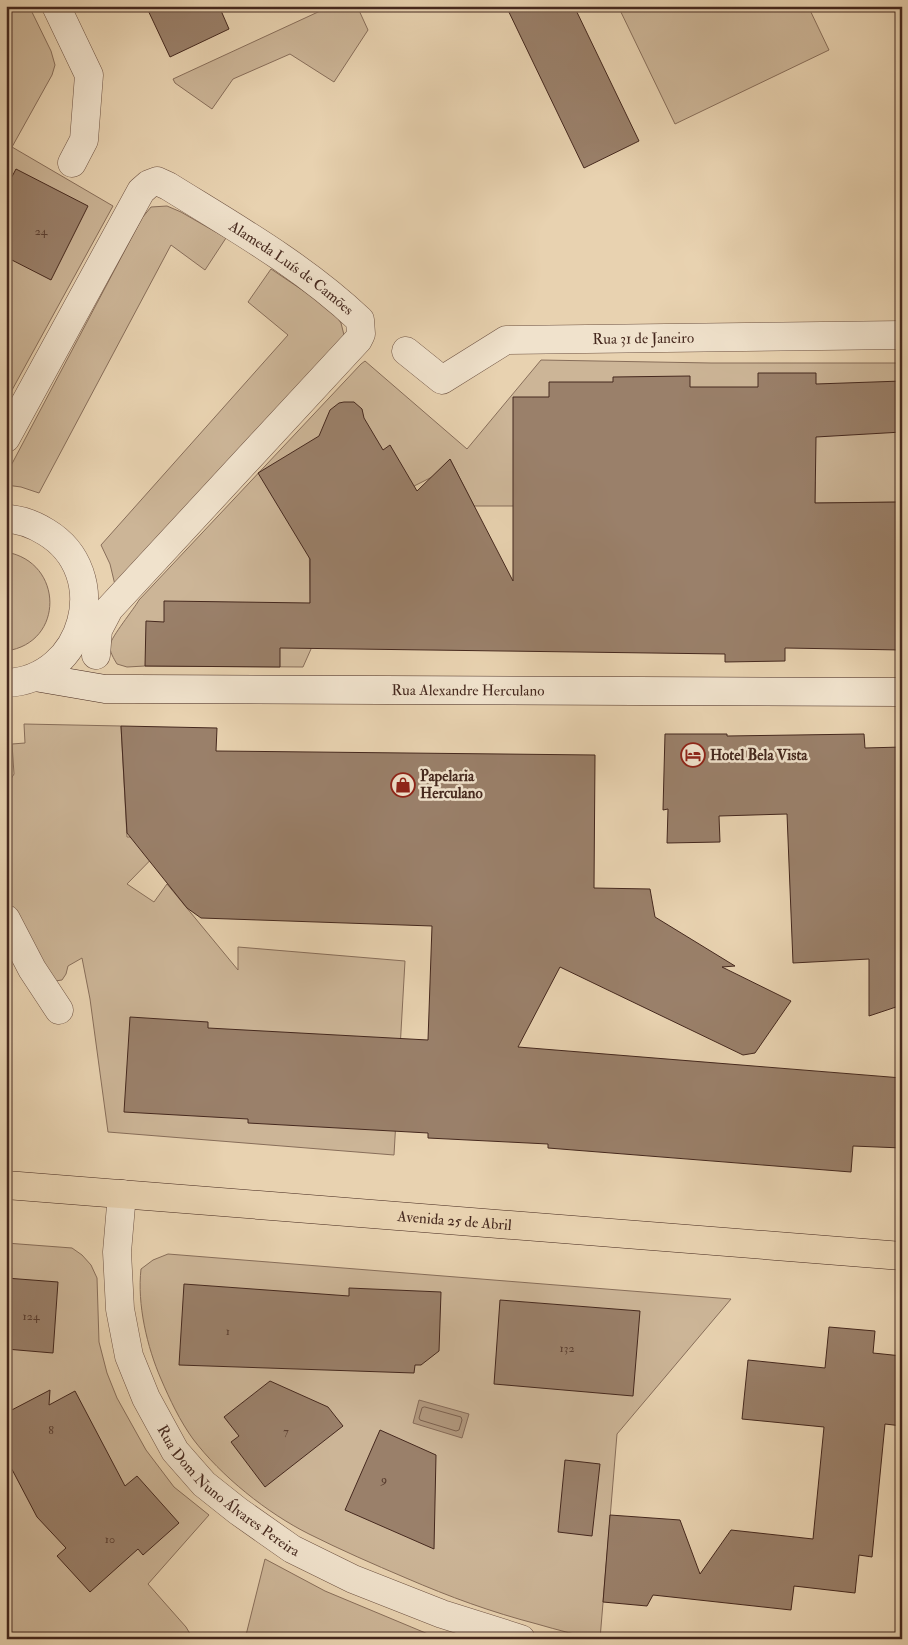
<svg xmlns="http://www.w3.org/2000/svg" width="908" height="1645" font-family="'IM FELL Double Pica',serif">
<rect width="100%" height="100%" fill="#e8d2b0"/>
<filter id="stains"><feTurbulence type="fractalNoise" baseFrequency=".004" numOctaves="4"/><feColorMatrix values="0 0 0 0 .2 0 0 0 0 .09 0 0 0 0 .02 0 0 0 .5 -.17"/></filter>
<radialGradient id="worn" r=".72"><stop offset=".6" stop-color="#630" stop-opacity="0"/><stop offset="1" stop-color="#630" stop-opacity=".3"/></radialGradient>
<g fill="#ccb597" stroke="#886e5a">
<path d="M6,6H29L51,51L55,65L52,75L12,147L113,206L6,401Z"/>
<path d="M331,6H357L368,30L334,82L290,54L233,79L212,109L175,83L173,79Z"/>
<path d="M618,6H808L829,50L675,124Z"/>
<path d="M167,206L181,212L226,238L205,270L171,245L39,493L21,487L6,485V475L142,218L151,207Z"/>
<path d="M271,269L332,310L341,323L344,335L115,585L110,564L101,545L288,335L248,302Z"/>
<path d="M541,360L711,363H902V502L815,503V482L600,506H474L450,459L432,477L309,539L311,649L303,667L145,666L127,667L117,664C114,659 109,651 110,645C111,637 134,609 139,600L361,364L365,361L467,449Z"/>
<path d="M6,552C64,562 65,643 6,651Z"/>
<path d="M24,724L121,726L127,837H173L127,884L154,902L167,884L238,970V947L405,961L394,1155L108,1132L90,999L82,958L68,966L66,974L62,980L55,981L6,902V810H10L8,784L14,774L12,744L25,743Z"/>
<path d="M6,1243L72,1248L82,1255L91,1265L97,1278L99,1342L107,1373L117,1398L146,1450L174,1487L209,1515L148,1584L186,1627L193,1639H6Z"/>
<path d="M168,1254L731,1299L617,1434L600,1639C579,1636 558,1630 537,1624C491,1612 450,1597 406,1578C373,1564 341,1550 309,1534C267,1513 221,1476 193,1439C180,1421 170,1400 161,1379C147,1347 137,1304 141,1269L153,1260Z"/>
<path d="M265,1559L325,1591L440,1639H245Z"/>
</g>
<path fill="#b1987e" stroke="#866b58" d="M419,1400L469,1414L462,1438L413,1423Z"/>
<g fill="none" stroke-linecap="round" stroke-linejoin="round">
<path stroke="#7b604e" stroke-width="1" d="M425,1407L461,1417L462,1420L459,1430L456,1431L420,1420L419,1418L422,1408Z"/>
</g>
<g fill="#9a806a" stroke="#45281e">
<path d="M146,6H219L229,29L170,57Z"/>
<path d="M506,6H574L639,141L584,168Z"/>
<path d="M16,169L88,206L51,280L6,257V188Z"/>
<path d="M758,373H816V384L902,381V432L816,437L815,503L902,502V650L785,648V661L725,662V654L280,648V667L145,666L146,621L164,622V601L310,603V559L258,473L319,436L330,410L339,403L344,402H354L362,409L364,418L383,450L390,445L417,491L450,459L513,581V397H549V382H613V377L690,376V387H758Z"/>
<path d="M121,726L217,728L216,751L595,755L594,888L650,889L655,917L735,966L722,967L791,1001L755,1053L743,1055L560,967L518,1047L902,1078V1148L853,1146L851,1172L548,1148V1144L428,1138V1133L248,1123V1119L124,1112L130,1017L208,1022V1028L428,1040L432,926L201,918L187,908L127,833Z"/>
<path d="M665,734H727V736L864,734L865,748L902,747V1005L869,1016V959L793,963L787,814L719,816L720,842L667,843L668,809L663,810Z"/>
<path d="M6,1278L58,1282L53,1353L6,1349Z"/>
<path d="M184,1284L349,1296V1288L441,1292L439,1351L421,1365H415L414,1373L179,1365Z"/>
<path d="M500,1300L640,1311L633,1396L494,1384Z"/>
<path d="M829,1327L875,1331L873,1353L902,1356V1426L885,1424L872,1557L859,1555L855,1593L794,1586L791,1610L653,1595L647,1606L603,1602L610,1515L680,1520L700,1574L731,1530L813,1539L824,1427L742,1419L748,1360L825,1368Z"/>
<path d="M270,1381L328,1407L343,1426L265,1487L231,1442L239,1436L224,1417Z"/>
<path d="M50,1390L49,1405L75,1391L125,1486L137,1476L179,1523L143,1555L138,1549L90,1592L57,1556L66,1548L37,1517L6,1458V1413Z"/>
<path d="M380,1430L436,1455L434,1549L345,1510Z"/>
<path d="M565,1460L600,1464L592,1536L558,1532Z"/>
</g>
<g fill="none" stroke-linecap="round" stroke-linejoin="round">
<g stroke="#6e5242" stroke-width="29">
<g id="street">
<path d="M56,6L89,75L84,140L72,163"/>
<path id="s1" d="M406,351L442,380L506,340L902,335"/>
<path id="s2" d="M6,438L141,191L149,184L157,181L168,186C234,227 303,266 360,320L361,334L358,340L109,609L98,630L96,655"/>
<path d="M6,519C21,519 33,524 46,532C114,573 85,680 6,683"/>
<path d="M6,919L32,969L59,1010"/>
<path id="s3" d="M122,1194L117,1252L120,1309L129,1356L146,1398L175,1451L204,1484L238,1511L292,1549L353,1579L442,1614L521,1639"/>
</g>
</g>
<g stroke="#45281e" stroke-width="29">
<g id="secondary">
<path id="s4" d="M35,677L105,689H134L902,692"/>
</g>
</g>
<g stroke="#45281e" stroke-width="29">
<g id="primary">
<path id="s5" d="M6,1185L902,1256"/>
</g>
</g>
<use href="#street" stroke="#f0e2cc" stroke-width="28"/>
<use href="#secondary" stroke="#f0e2cc" stroke-width="28"/>
<use href="#primary" stroke="#e8d2b0" stroke-width="28"/>
</g>
<defs>
<g id="hotel-ring" transform="scale(1.25)"><circle r="9.5" fill="#f0e2cc" stroke="#8f2418" stroke-width="1.5"/><path d="M-6-4.5h1.5V1H6V5H4.5V3h-9V5H-6ZM-4 0a1.8 1.8 0 1 1 3.6 0ZM.5 0V-2.5h3Q6-2.5 6 0Z" fill="#8f2418"/></g>
<g id="shop-ring" transform="scale(1.25)"><circle r="9.5" fill="#f0e2cc" stroke="#8f2418" stroke-width="1.5"/><path d="M-5-2.5h2.3a2.7 3.5 0 0 1 5.4 0H5L5.5 6h-11ZM-1.5-2.5h3a1.5 2.3 0 0 0-3 0Z" fill="#8f2418"/></g>
</defs>
<g fill-rule="evenodd">
<use href="#hotel-ring" x="693" y="755"/>
<use href="#shop-ring" x="403" y="785"/>
</g>
<g text-anchor="middle" dominant-baseline="central" stroke-width="5" stroke-linejoin="round" paint-order="stroke">
<g font-size="12" fill="#5a3e31">
<text x="41" y="231">24</text>
<text x="31" y="1316">124</text>
<text x="228" y="1331">1</text>
<text x="567" y="1348">132</text>
<text x="51" y="1430">8</text>
<text x="286" y="1431">7</text>
<text x="384" y="1479">9</text>
<text x="110" y="1539">10</text>
</g>
<g font-size="15" fill="#45281e" stroke="#f0e2cc">
<text stroke="none"><textPath href="#s2" startOffset="461">Alameda Luís de Camões</textPath></text>
<text stroke="none"><textPath href="#s1" startOffset="259">Rua 31 de Janeiro</textPath></text>
<text stroke="none"><textPath href="#s4" startOffset="434">Rua Alexandre Herculano</textPath></text>
<text stroke="none"><textPath href="#s5" startOffset="450">Avenida 25 de Abril</textPath></text>
<text stroke="none"><textPath href="#s3" startOffset="335">Rua Dom Nuno Álvares Pereira</textPath></text>
</g>
<g font-size="15" font-weight="bold" fill="#45281e" stroke="#f0e2cc" text-anchor="start">
<text x="710" y="755">Hotel Bela Vista</text>
<text x="420" y="776">Papelaria<tspan x="420" dy="17">Herculano</tspan></text>
</g>
</g>
<rect width="908" height="1645" fill="none" stroke="#e8d2b0" stroke-width="25"/>
<rect x="8" y="8" width="893" height="1630" fill="none" stroke="#45281e" stroke-width="2.5"/>
<rect x="12" y="12" width="883" height="1620" fill="none" stroke="#45281e"/>
<rect width="100%" height="100%" filter="url(#stains)"/>
<rect width="100%" height="100%" fill="url(#worn)"/>
</svg>
